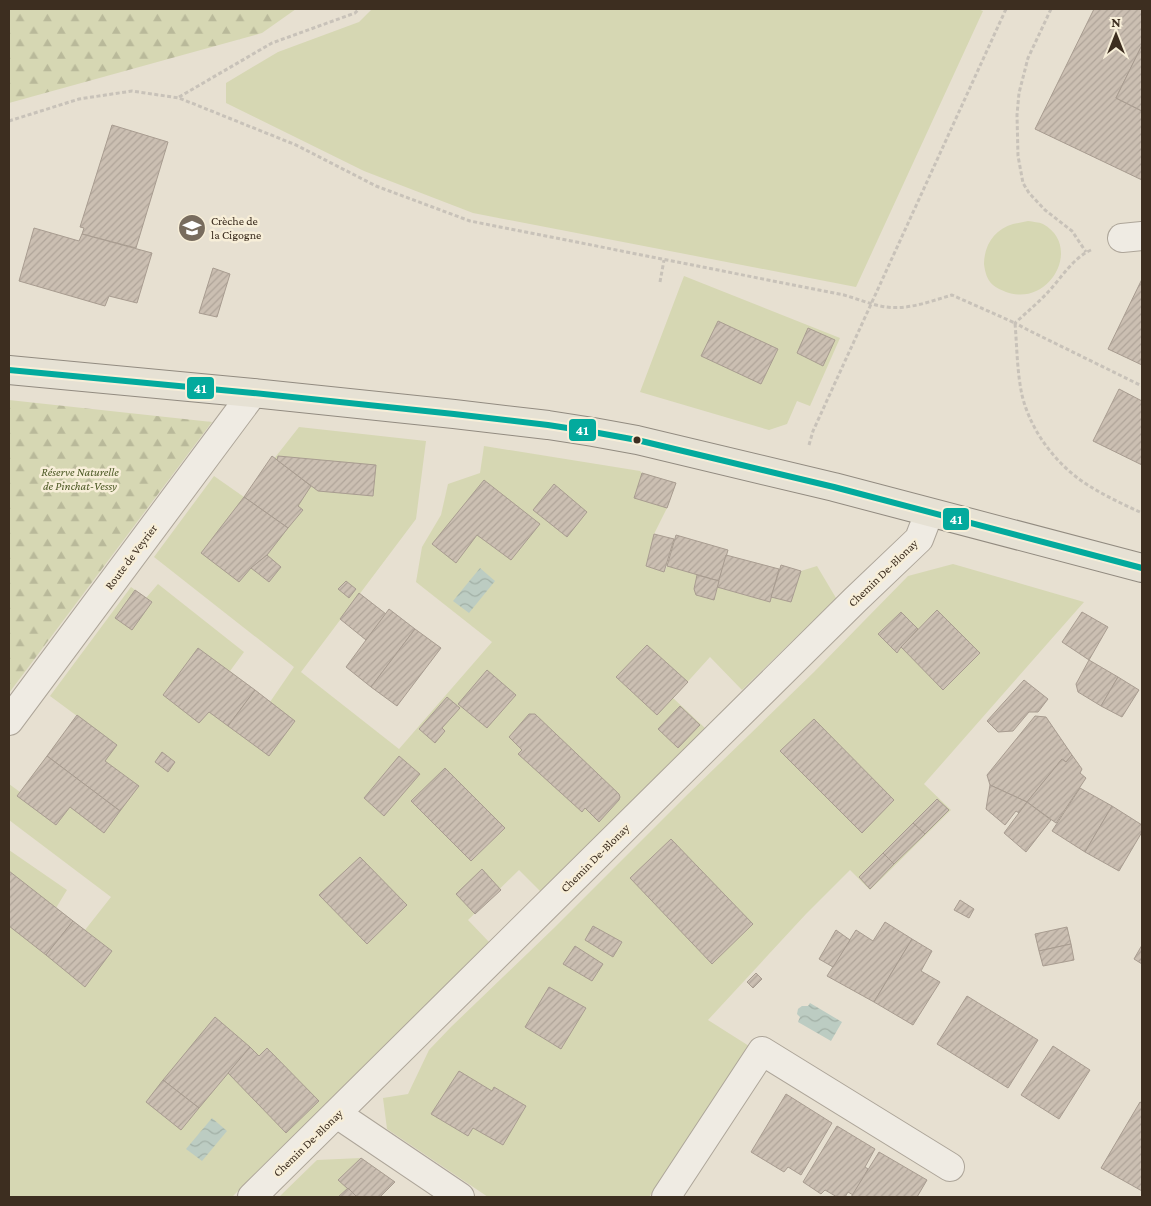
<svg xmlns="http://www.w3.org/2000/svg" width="1151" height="1206" font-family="'Crimson Pro',serif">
<defs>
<pattern id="forest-firs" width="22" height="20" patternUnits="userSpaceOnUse" patternTransform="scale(1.25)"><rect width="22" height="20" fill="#d6d7b3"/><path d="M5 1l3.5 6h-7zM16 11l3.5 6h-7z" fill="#b9b99a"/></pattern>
<pattern id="water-waves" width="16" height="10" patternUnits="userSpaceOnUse" patternTransform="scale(1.25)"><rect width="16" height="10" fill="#bcccc2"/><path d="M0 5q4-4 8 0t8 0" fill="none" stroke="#a2b0a6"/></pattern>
<pattern id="building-hatch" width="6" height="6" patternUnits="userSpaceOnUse" patternTransform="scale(1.25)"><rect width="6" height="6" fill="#cbbfb2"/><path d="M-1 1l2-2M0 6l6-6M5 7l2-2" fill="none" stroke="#afa499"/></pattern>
</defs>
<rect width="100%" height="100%" fill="#e7e0d1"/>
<g fill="#d6d7b3">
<path d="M372,9H978L983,11L856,287L473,213L364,171L226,103V83L278,52L359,22Z"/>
<path d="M1028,221C1033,222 1039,222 1043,224C1083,246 1050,308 1006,292C1002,290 996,288 993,285C987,280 985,272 984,264C984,245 995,229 1013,224C1018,223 1023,222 1028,221Z"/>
<path d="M684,276L840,338L810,406L797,401L787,424L769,430L640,392Z"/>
<path d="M299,427L426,441L416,519L301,672L399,749L492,642L416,582L422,547L441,515L448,484L480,473L484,446L640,471L642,473L676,483L667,508L654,534L646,566L664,572L667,566L719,581L717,587L770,602L771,597L791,602L801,571L817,566L836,598L742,690L710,657L673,698L705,728L660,776L541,892L519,870L468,920L489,942L232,1197H9V850L67,890L56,908L85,930L111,897L9,820V784L20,792L77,716L50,696L131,587L146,598L158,584L244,652L230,671L270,702L294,667L154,557L214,476L244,497Z"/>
<path d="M953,564L1084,602L924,784L951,810L870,890L850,870L806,914L708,1020L749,1046L649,1197H488L387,1129L383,1098L408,1094L429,1050L451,1027L554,928L687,795L814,672L908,576Z"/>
<path d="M361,1158L395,1182L380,1197H357L348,1188L338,1197H279L317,1160Z"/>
</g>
<g fill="url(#forest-firs)">
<path d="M9,9H296L262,33L9,103Z"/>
<path d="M9,400L212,422L9,693Z"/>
</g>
<g fill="url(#water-waves)">
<path d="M480,568L495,581L469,613L453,601Z"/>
<path d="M810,1003L842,1022L831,1041L798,1022L800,1017L797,1014L798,1009L802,1006H808Z"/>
<path d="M212,1118L227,1131L202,1161L186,1149Z"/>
</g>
<g fill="url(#building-hatch)" stroke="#a89c90">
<path d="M1094,9H1142V45L1116,98L1142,111V180L1035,129Z"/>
<path d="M1142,45V111L1116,98Z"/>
<path d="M112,125L168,142L136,248L82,234L84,228L80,227Z"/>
<path d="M34,228L79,241L82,234L152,253L137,303L109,296L105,306L19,281Z"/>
<path d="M213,268L230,274L217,317L199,313Z"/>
<path d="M1142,279V365L1108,349Z"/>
<path d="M718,321L778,349L761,384L701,356Z"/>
<path d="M808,328L835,340L823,366L797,353Z"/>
<path d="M1119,389L1142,401V465L1093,441Z"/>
<path d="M272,456L311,486L298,506L303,510L288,528L244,497Z"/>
<path d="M278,456L376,465L373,496L318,491L277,460Z"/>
<path d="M642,473L676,483L667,508L634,498Z"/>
<path d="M484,480L540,524L511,560L477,535L456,563L432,544Z"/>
<path d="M554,484L587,512L567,537L533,510Z"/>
<path d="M244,497L288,528L267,555L251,568L239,582L201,553Z"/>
<path d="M654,534L674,539L664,572L646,566Z"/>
<path d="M676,535L728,550L719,581L667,566Z"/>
<path d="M267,555L281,567L269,582L251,568Z"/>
<path d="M726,555L779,569L770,602L717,587Z"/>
<path d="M781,565L801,571L791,602L771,597Z"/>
<path d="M697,575L719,581L714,600L696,595L694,589Z"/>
<path d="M346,581L356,589L349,598L338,589Z"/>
<path d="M135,590L152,602L132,630L115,618Z"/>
<path d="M359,593L386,614L366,640L340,619Z"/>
<path d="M389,609L415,629L371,687L346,667Z"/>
<path d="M937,610L980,653L943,690L901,647Z"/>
<path d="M901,612L918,629L901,647L897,653L878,634Z"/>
<path d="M1082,612L1108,627L1089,660L1062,642Z"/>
<path d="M415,629L441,648L397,706L371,687Z"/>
<path d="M647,645L688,682L657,715L616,677Z"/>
<path d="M198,648L255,690L228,726L209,712L199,723L163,695Z"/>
<path d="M1089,660L1118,677L1101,706L1078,692L1076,684Z"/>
<path d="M487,670L516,695L487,728L458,704Z"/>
<path d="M1118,677L1139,690L1122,717L1101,706Z"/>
<path d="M1024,680L1048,699L1038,712H1029L1013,731L998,732L987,721Z"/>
<path d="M255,690L295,721L269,756L228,726Z"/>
<path d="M447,697L460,708L442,728L445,731L435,743L419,729Z"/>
<path d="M680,706L700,725L678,748L658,729Z"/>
<path d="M529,714H535L619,794L620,797L619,800L599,822L585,808L582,812L518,754L522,750L509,737Z"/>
<path d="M77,715L117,745L105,761L139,786L120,811L47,756Z"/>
<path d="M1035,716L1046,717L1072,755L1066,762L1062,759L1027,802L990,785L987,775Z"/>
<path d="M814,719L894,800L862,833L780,751Z"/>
<path d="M162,752L175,762L168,772L155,762Z"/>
<path d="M1072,755L1082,769L1080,773L1086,778L1056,823L1027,802L1062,759L1066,762Z"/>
<path d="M47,756L120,811L104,833L70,807L56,825L17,796Z"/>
<path d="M399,756L420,774L384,816L364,798Z"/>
<path d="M445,768L505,828L471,861L411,801Z"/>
<path d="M990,785L1027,802L1019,813L1016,811L1005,825L986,809Z"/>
<path d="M1080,788L1112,806L1085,852L1052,831Z"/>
<path d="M937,799L949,810L925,834L913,823Z"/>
<path d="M1027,802L1051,820L1026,852L1004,833Z"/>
<path d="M1112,806L1142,825V832L1119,871L1085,852Z"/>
<path d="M913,823L925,834L894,864L883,853Z"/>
<path d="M671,839L753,924L712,964L630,878Z"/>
<path d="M883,853L894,864L870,889L859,877Z"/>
<path d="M360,857L407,905L367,944L319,895Z"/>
<path d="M482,869L501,890L475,914L456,894Z"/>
<path d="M9,871L73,921L46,955L9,926Z"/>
<path d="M960,900L974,909L969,918L954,910Z"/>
<path d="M73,921L112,951L85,987L46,955Z"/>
<path d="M885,922L912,939L874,1002L827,976L856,930L873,941Z"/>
<path d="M593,926L622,942L613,957L585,940Z"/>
<path d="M1067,927L1071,944L1039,951L1035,934Z"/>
<path d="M836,930L850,940L833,967L819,959Z"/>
<path d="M912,939L932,951L921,971L940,982L913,1025L874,1002Z"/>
<path d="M1071,944L1074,960L1043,966L1039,951Z"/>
<path d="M1142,945V964L1134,959Z"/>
<path d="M575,946L603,964L592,981L563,964Z"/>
<path d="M756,973L762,979L753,988L747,982Z"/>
<path d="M549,987L586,1008L561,1049L525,1027Z"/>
<path d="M967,996L1038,1040L1008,1088L937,1044Z"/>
<path d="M215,1017L250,1047L199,1108L163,1080Z"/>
<path d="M1053,1046L1090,1070L1059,1119L1021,1095Z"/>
<path d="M250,1047L259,1056L267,1048L319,1101L286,1133L228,1073Z"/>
<path d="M459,1071L492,1091L494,1087L526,1106L503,1145L473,1128L468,1136L431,1114Z"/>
<path d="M163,1080L199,1108L181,1130L146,1102Z"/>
<path d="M786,1094L832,1123L801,1175L788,1167L784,1172L751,1152Z"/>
<path d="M1140,1102L1142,1103V1191L1101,1168Z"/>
<path d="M837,1126L875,1149L865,1167L868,1169L853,1195L848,1192L845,1197H837L825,1190L821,1194L803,1182Z"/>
<path d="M879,1152L927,1180L917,1197H851Z"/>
<path d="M361,1158L395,1182L380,1197H357L338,1180Z"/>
<path d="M348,1188L357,1197H338Z"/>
</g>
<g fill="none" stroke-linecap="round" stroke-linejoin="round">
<g stroke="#ada599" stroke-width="30">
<g id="minor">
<path d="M1122,238L1142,236"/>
<path d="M9,721L253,393"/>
<path d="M337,1114L460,1197"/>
<path d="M252,1197L855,600L919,539L929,513"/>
<path d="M666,1197L762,1051L950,1167"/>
</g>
</g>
<g stroke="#928b80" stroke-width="30">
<path id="major" d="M9,370L253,393L454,414L548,425L593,432L637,440L834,487L1142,568"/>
</g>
<g stroke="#c8c2b9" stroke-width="3" stroke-dasharray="4 2.5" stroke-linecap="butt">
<path d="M1051,9L1028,58L1019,93L1017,115L1018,156L1023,183L1029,193L1045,210L1072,231L1086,252"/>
<path d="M179,97L272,43L355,13L359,9"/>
<path d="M9,121L79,99L132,91L179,98L296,145L376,186L470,221L844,295C858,299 872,305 886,307C909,310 931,301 952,295L1015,323C1017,347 1017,372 1022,395C1031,433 1059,468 1091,487C1107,497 1125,505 1142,513"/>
<path d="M1091,250C1073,258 1062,277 1049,291C1039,302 1027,312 1015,323L1028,330L1142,386"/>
<path d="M660,282L664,260"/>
<path d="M809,445L813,431L1006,9"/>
</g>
<use href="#minor" stroke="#efebe3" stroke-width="28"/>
<use href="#major" stroke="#e6e1d4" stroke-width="28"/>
<g stroke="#f7eed8" stroke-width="10">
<path id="bus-1" d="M9,370L253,393L454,414L548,425L593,432L637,440L834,487L1142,568"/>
</g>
<use href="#bus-1" stroke="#03aa9d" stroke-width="6"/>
</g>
<defs>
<g id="school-disc" transform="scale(1.4375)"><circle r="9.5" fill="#786c5e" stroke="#f7eed8"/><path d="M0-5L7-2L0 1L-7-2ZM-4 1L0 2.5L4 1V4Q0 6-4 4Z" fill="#fff"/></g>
</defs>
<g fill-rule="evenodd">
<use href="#school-disc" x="192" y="228"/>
</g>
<circle fill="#3d2e20" stroke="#f7eed8" stroke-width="2" cx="637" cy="440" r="4.5"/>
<g text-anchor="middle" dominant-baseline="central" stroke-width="5" stroke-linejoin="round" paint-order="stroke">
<g font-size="12" fill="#3d2e20" stroke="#f7eed8" text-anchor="start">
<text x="211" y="221">Crèche de<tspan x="211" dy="14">la Cigogne</tspan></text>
</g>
<g font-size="12" font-style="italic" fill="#4d5a26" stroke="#f7eed8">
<text x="80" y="472">Réserve Naturelle<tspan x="80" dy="14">de Pinchat-Vessy</tspan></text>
</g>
<g font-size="12" fill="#3d2e20" stroke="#f7eed8">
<text transform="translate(131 557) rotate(-53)">Route de Veyrier</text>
<text transform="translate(883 573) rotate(-44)">Chemin De-Blonay</text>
<text transform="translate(595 858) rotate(-45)">Chemin De-Blonay</text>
<text transform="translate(308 1143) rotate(-44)">Chemin De-Blonay</text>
</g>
</g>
<g stroke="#f7eed8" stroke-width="2">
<rect x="186" y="376" width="29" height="24" rx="5" fill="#03aa9d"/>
<rect x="568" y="418" width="29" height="24" rx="5" fill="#03aa9d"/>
<rect x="942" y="507" width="28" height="24" rx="5" fill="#03aa9d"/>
</g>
<g font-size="14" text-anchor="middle" font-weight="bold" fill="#fff">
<text x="200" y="393">41</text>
<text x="582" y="435">41</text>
<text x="956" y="524">41</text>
</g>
<rect width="1151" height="1206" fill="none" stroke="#3d2e20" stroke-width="20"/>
<g transform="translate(1116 35)" stroke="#f7eed8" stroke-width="4" paint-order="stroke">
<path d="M0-4L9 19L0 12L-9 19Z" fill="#3d2e20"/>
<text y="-8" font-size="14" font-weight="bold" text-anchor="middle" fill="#3d2e20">N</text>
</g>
</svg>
